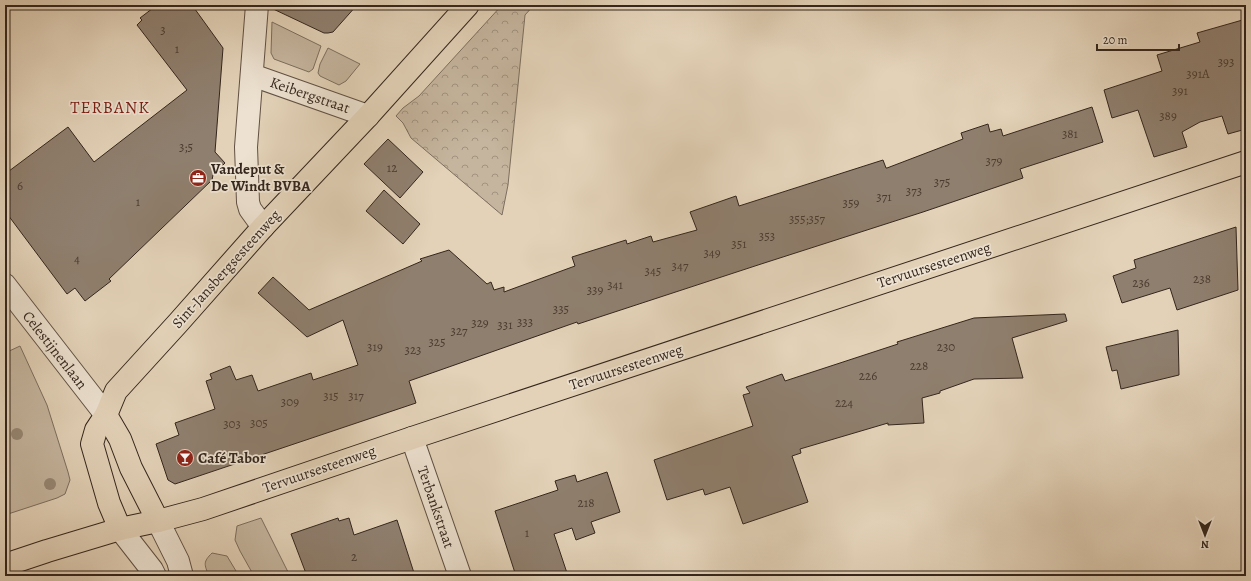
<svg xmlns="http://www.w3.org/2000/svg" width="1251" height="581" font-family="Alegreya,serif">
<defs>
<pattern id="forest-crowns" width="20" height="18" patternUnits="userSpaceOnUse"><rect width="20" height="18" fill="#c5b59e"/><path d="M2 6a3 3 0 1 1 6 0M12 15a3 3 0 1 1 6 0" fill="none" stroke="#a19380"/></pattern>
</defs>
<rect width="100%" height="100%" fill="#e3d2b8"/>
<filter id="stains"><feTurbulence type="fractalNoise" baseFrequency=".005" numOctaves="4"/><feColorMatrix values="0 0 0 0 .2 0 0 0 0 .09 0 0 0 0 .02 0 0 0 .5 -.17"/></filter>
<radialGradient id="worn" r=".72"><stop offset=".6" stop-color="#630" stop-opacity="0"/><stop offset="1" stop-color="#630" stop-opacity=".3"/></radialGradient>
<g fill="#c5b59e" stroke="#7c6e5e">
<path d="M272,22L321,46L313,69L309,72L274,59L271,53Z"/>
<path d="M328,48L360,64L346,81L339,85L320,76L318,73L320,64Z"/>
<path d="M20,346L47,405L68,472L70,480L65,494L57,498L5,515V353Z"/>
<path d="M261,518L290,576H254L240,551L235,540L237,526Z"/>
<path d="M212,553L227,556L239,576H209C204,564 203,562 212,553Z"/>
</g>
<path fill="url(#forest-crowns)" stroke="#7c6e5e" d="M502,5H534L525,15L508,185L502,215L411,138L403,123L396,116L403,108L419,96Z"/>
<g fill="#8f7f6e" stroke="#34261d">
<path d="M157,5H192L223,48L215,152L225,163L213,175L212,180L109,279L111,281L85,301L75,288L67,294L5,211V174L68,127L94,162L187,90L137,25L142,20L140,18Z"/>
<path d="M269,5H357L333,32L328,33H324L269,7Z"/>
<path d="M1246,19V80L1245,81L1246,129L1228,134L1222,116L1200,122L1182,132L1187,147L1154,157L1138,110L1112,118L1104,90L1162,71L1157,55L1200,42L1197,33Z"/>
<path d="M1092,107L1103,142L1020,169L1023,178L923,212L758,265L578,324L577,322L500,349L409,381L416,403L175,484L168,480L156,444L179,435L175,423L215,409L206,381L212,379L210,374L230,366L236,380L252,375L258,391L311,373L313,380L358,365L343,320L307,337L258,293L273,277L309,310L422,261L420,259L449,250L487,284L491,282L494,290L504,287V292L575,266L572,257L626,240L627,244L651,236L653,242L697,230L690,212L736,196L739,206L883,160L886,168H887L963,139L961,133L988,124L990,132L1001,129L1003,136Z"/>
<path d="M388,139L423,172L400,198L364,164Z"/>
<path d="M384,190L420,224L403,244L366,211Z"/>
<path d="M1236,227L1238,290L1177,310L1170,288L1122,303L1113,276L1136,268L1134,260Z"/>
<path d="M1065,314L1067,321L1012,338L1023,378L974,379L940,391V393L922,398L924,423L888,425V423L800,449L801,453L792,456L808,502L743,524L730,487L705,495L703,489L667,500L654,460L753,426L743,395L750,393L746,387L782,374L785,381L898,344L897,342L974,318Z"/>
<path d="M1178,330L1179,375L1121,389L1117,370L1112,371L1106,347Z"/>
<path d="M607,472L620,512L591,522L595,533L576,540L572,528L554,534L568,576H516L495,511L558,490L555,481L575,475L577,482Z"/>
<path d="M338,518L339,521L349,518L354,535L397,520L415,576H307L291,534Z"/>
</g>
<g fill="none" stroke-linecap="round" stroke-linejoin="round">
<g stroke="#605144" stroke-width="24">
<g id="minor">
<path d="M257,5L246,147L248,202L250,209L263,227"/>
<path d="M252,75L368,116"/>
<path d="M5,285L106,415"/>
<path d="M412,438L460,576"/>
<path d="M158,521L178,561L182,576"/>
<path d="M120,529L152,570L155,576"/>
</g>
</g>
<g stroke="#34261d" stroke-width="24">
<g id="major">
<path d="M106,415L120,439L131,468L158,521"/>
<path d="M120,529L109,503L92,444L96,430L106,415L116,391L178,323L263,227L368,116L468,5"/>
<path d="M5,565L47,551L120,529L158,521L203,509L412,438L1246,162"/>
</g>
</g>
<use href="#minor" stroke="#ede2d1" stroke-width="22"/>
<use href="#major" stroke="#e3d2b8" stroke-width="22"/>
</g>
<g fill="#978774">
<circle cx="17" cy="434" r="6"/>
<circle cx="50" cy="484" r="6"/>
</g>
<defs>
<g id="office-disc" transform="scale(0.9)"><circle r="9.5" fill="#8f2418" stroke="#ede2d1"/><path d="M-6-3h4V-5.5h4V-3h4V5H-6ZM-1-4.5V-3h2v-1.5ZM-6 0V1H6V0Z" fill="#fff"/></g>
<g id="bar-disc" transform="scale(0.9)"><circle r="9.5" fill="#8f2418" stroke="#ede2d1"/><path d="M-6-5H6L.8 .8V4.5H3.5V6h-7V4.5H-.8V.8Z" fill="#fff"/></g>
</defs>
<g fill-rule="evenodd">
<use href="#office-disc" x="198" y="178"/>
<use href="#bar-disc" x="185" y="458"/>
</g>
<g text-anchor="middle" dominant-baseline="central" stroke-width="3.5" stroke-linejoin="round" paint-order="stroke">
<g font-size="13" fill="#4b3c31">
<text x="163" y="29">3</text>
<text x="177" y="48">1</text>
<text x="1226" y="61">393</text>
<text x="1198" y="73">391A</text>
<text x="1180" y="90">391</text>
<text x="1168" y="115">389</text>
<text x="1070" y="133">381</text>
<text x="186" y="146">3;5</text>
<text x="994" y="160">379</text>
<text x="392" y="167">12</text>
<text x="942" y="181">375</text>
<text x="20" y="185">6</text>
<text x="914" y="190">373</text>
<text x="884" y="196">371</text>
<text x="138" y="201">1</text>
<text x="851" y="202">359</text>
<text x="807" y="218">355;357</text>
<text x="767" y="235">353</text>
<text x="739" y="243">351</text>
<text x="712" y="252">349</text>
<text x="77" y="258">4</text>
<text x="680" y="265">347</text>
<text x="653" y="270">345</text>
<text x="1202" y="278">238</text>
<text x="1141" y="282">236</text>
<text x="615" y="284">341</text>
<text x="595" y="289">339</text>
<text x="561" y="308">335</text>
<text x="525" y="321">333</text>
<text x="480" y="322">329</text>
<text x="505" y="324">331</text>
<text x="459" y="330">327</text>
<text x="437" y="341">325</text>
<text x="375" y="346">319</text>
<text x="946" y="346">230</text>
<text x="413" y="349">323</text>
<text x="919" y="365">228</text>
<text x="868" y="375">226</text>
<text x="331" y="395">315</text>
<text x="356" y="395">317</text>
<text x="290" y="401">309</text>
<text x="844" y="402">224</text>
<text x="259" y="422">305</text>
<text x="232" y="423">303</text>
<text x="586" y="502">218</text>
<text x="527" y="532">1</text>
<text x="354" y="556">2</text>
</g>
<g font-size="15" fill="#34261d" stroke="#ede2d1">
<text transform="translate(310 95) rotate(19)">Keibergstraat</text>
<text transform="translate(934 265) rotate(-18)">Tervuursesteenweg</text>
<text transform="translate(226 269) rotate(-48)">Sint-Jansbergsesteenweg</text>
<text transform="translate(55 350) rotate(52)">Celestijnenlaan</text>
<text transform="translate(626 367) rotate(-18)">Tervuursesteenweg</text>
<text transform="translate(319 469) rotate(-19)">Tervuursesteenweg</text>
<text transform="translate(436 507) rotate(71)">Terbankstraat</text>
</g>
<g font-size="15" font-weight="bold" fill="#34261d" stroke="#ede2d1" text-anchor="start">
<text x="211" y="169">Vandeput &amp;<tspan x="211" dy="17">De Windt BVBA</tspan></text>
<text x="198" y="458">Café Tabor</text>
</g>
<g font-size="17" letter-spacing="1" fill="#7a1f14" stroke="#ede2d1">
<text x="110" y="107">TERBANK</text>
</g>
</g>
<rect width="1251" height="581" fill="none" stroke="#e3d2b8" stroke-width="20"/>
<rect x="6" y="6" width="1239" height="569" fill="none" stroke="#34261d" stroke-width="2"/>
<rect x="10" y="10" width="1231" height="561" fill="none" stroke="#34261d"/>
<g transform="translate(1205 535) rotate(180)" stroke="#ede2d1" stroke-width="3" paint-order="stroke">
<path d="M0-3L7 15L0 10L-7 15Z" fill="#34261d"/>
<text y="-6" font-size="11" font-weight="bold" text-anchor="middle" fill="#34261d">N</text>
</g>
<path d="M1097 44v6h82v-6" fill="none" stroke="#34261d" stroke-width="2"/>
<text x="1103" y="44" font-size="12" fill="#34261d" stroke="#ede2d1" stroke-width="3" paint-order="stroke">20 m</text>
<rect width="100%" height="100%" filter="url(#stains)"/>
<rect width="100%" height="100%" fill="url(#worn)"/>
</svg>
